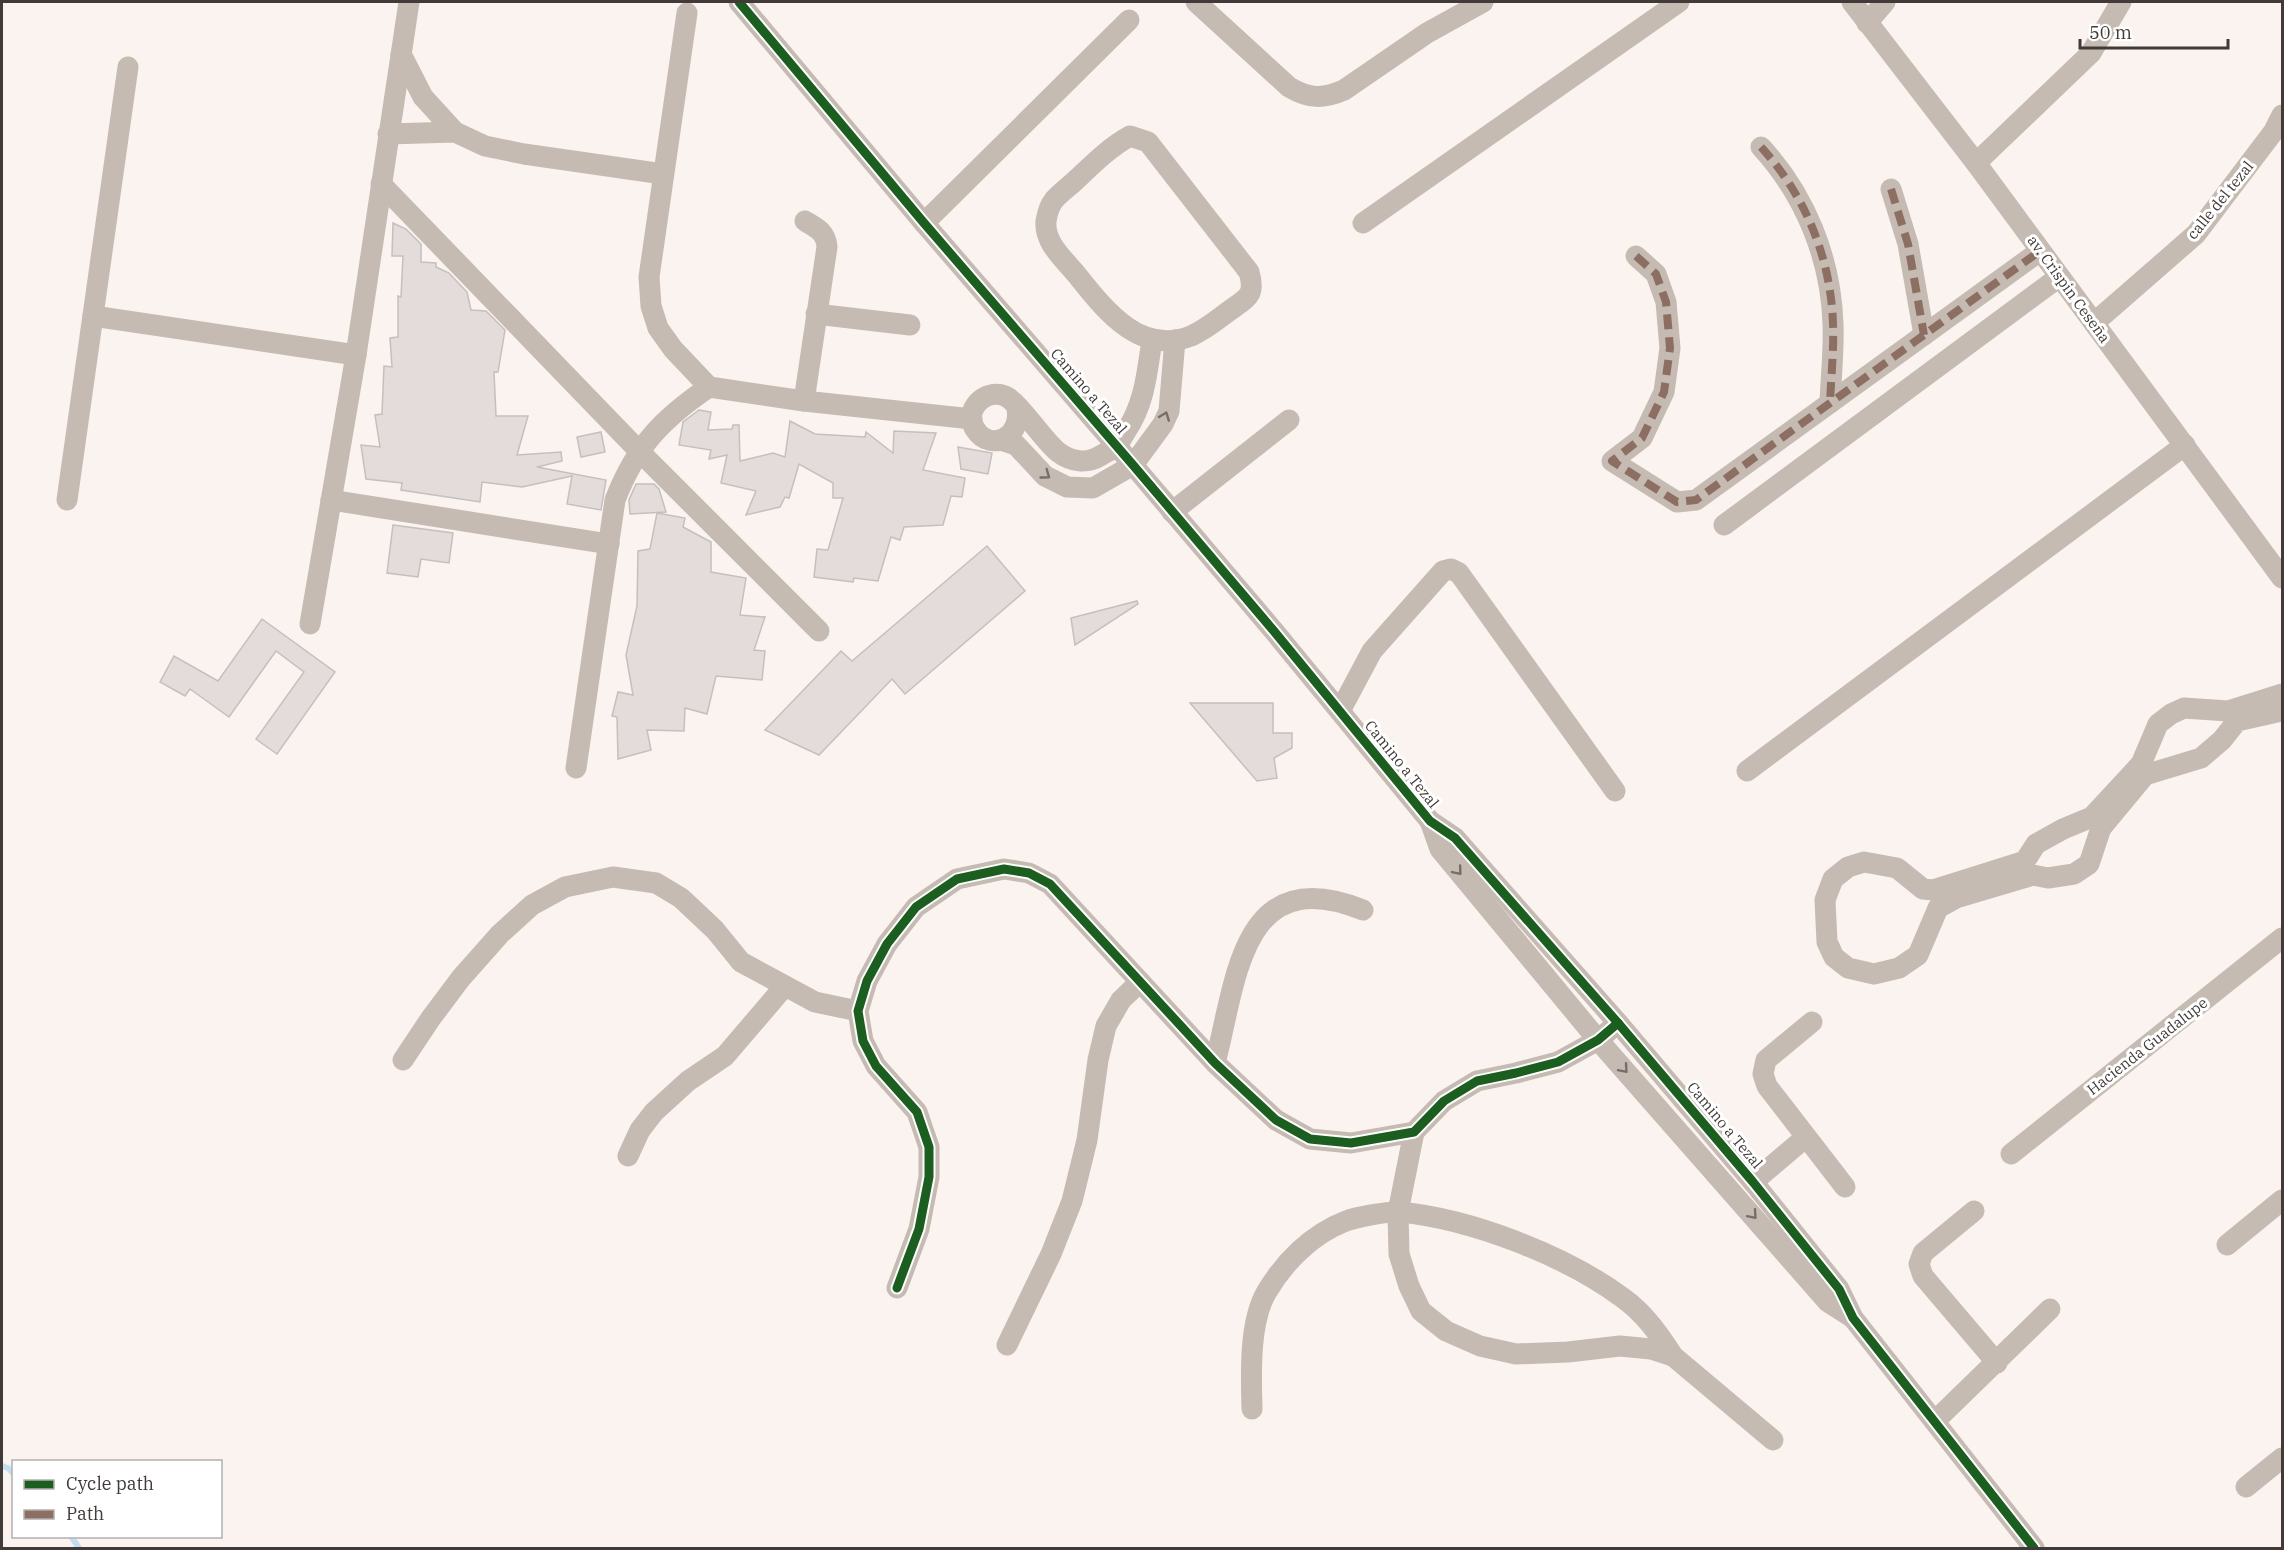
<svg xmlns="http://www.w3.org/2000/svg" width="2284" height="1550" font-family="'IBM Plex Serif',serif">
<rect width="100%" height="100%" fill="#faf3f0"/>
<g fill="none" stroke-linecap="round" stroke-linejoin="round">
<g stroke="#c3def1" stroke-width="6">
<path d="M2,1466L8,1468L14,1474"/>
<path d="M71,1536L79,1548"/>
</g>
</g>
<g fill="#e3dcda" stroke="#c5bfbd" stroke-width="1.5">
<path d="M393,223L406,229L421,244V262L436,263V267L449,273L467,292L471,310L486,311L505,330L498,372H494L496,416H528L517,455L561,452L562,461L537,467L606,480L601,510L567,504L572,476L522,487L482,482L480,502L401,490L402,483L366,479L361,445L380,447L375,415L382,414L384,366L392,367L390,338L398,337V296L401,297L403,256H392Z"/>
<path d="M699,410L711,412L708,430L732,429L733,425H739L740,461L773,453L785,457L790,421L815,434L865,437L866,432L893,453L894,431L936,433L923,470L965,478L962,497L951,496L943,525L904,527L900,540L891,537L878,581L854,578L853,582L814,577L817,549L828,550L843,498H833V483L799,464L789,498L785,497L780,507L746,515L756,491L721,483L727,455L709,459L711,450L679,445L683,422Z"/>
<path d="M601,432L605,452L581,457L577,437Z"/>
<path d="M958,447L992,453L988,474L961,469Z"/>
<path d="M636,484H654L659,489L666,512L630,514L629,500Z"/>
<path d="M657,513L685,518L683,527L711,542V572L746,578L740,615L765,617L754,650L765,651L762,680L716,676L707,714L685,708L684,731L647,730L651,750L618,759L617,717L612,716L618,692L633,695L626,655L637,606L638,551L650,549Z"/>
<path d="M393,525L453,533L449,563L421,559L418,577L387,573Z"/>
<path d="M987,546L1025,591L905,694L892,679L819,755L765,730L841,651L852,661Z"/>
<path d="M1137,601L1138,604L1075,645L1071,618Z"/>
<path d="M262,619L335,672L277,754L256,739L304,672L276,651L229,717L190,689L185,696L160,682L174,656L218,681Z"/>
<path d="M1190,703H1273V733H1292V748L1274,758L1277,778L1257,781Z"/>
</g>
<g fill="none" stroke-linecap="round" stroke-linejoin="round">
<g stroke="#c5bbb2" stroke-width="21">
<path d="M739,2L924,223L1133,465L1273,630L1430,821L1455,838L1618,1023L1753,1182L1839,1289L1853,1318L2034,1548"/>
<path d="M1196,2L1289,87C1309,99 1323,99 1344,90L1427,33L1483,2"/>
<path d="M1852,2L1976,163L2282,578"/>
<path d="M687,13L649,277L651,306L658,328L673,349L709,387L804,401L972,419"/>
<path d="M1867,23L1885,2"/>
<path d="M401,54L423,97L455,132"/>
<path d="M388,134L455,132L485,146L524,154L663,174"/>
<path d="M1130,136L1148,142L1249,272C1256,296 1247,298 1229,311C1217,320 1205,330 1191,336C1140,356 1105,310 1077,275C1064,259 1044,243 1046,221C1047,215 1050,205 1054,200C1061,192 1070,186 1077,179C1094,163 1110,147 1130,136Z"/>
<path d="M1761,147C1805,195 1831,258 1833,324C1834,350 1831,377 1830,403"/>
<path d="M1976,163L2091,53L2121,2"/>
<path d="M381,184L639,451L819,631"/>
<path d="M1891,189L1908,244L1924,335"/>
<path d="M924,223L1129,20"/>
<path d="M1363,223L1679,2"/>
<path d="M1636,256L1656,274L1666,302L1670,348L1664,392L1642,438L1612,461L1677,502L1696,500L2040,251"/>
<path d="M816,314L910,325"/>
<path d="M93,316L356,355"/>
<path d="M2094,323L2196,234L2274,131L2282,115"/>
<path d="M804,401L827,247C826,232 817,228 805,221"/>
<path d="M1016,405C1025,436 991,454 975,429C963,410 985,388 1005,396C1019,402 1043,440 1058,452C1071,462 1087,464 1100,456C1105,453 1112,450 1116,446C1120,442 1123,436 1126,431C1145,403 1147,372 1152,340"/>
<path d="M1001,440L1016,445L1045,476L1067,487L1093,488L1133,465L1163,424L1169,411L1175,340"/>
<path d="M67,500L128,67"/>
<path d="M331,500L609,544"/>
<path d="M1172,512L1289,420"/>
<path d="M1724,525L2059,277"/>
<path d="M310,624L356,355L409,2"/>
<path d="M2282,694L2228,711L2184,708L2171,714L2158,724L2141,764L2092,817L2063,829L2036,844L2025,861L1933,890L1923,889L1897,868L1864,862L1848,867L1833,879L1825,900L1827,942L1834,957L1848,968L1874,974L1899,968L1918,955L1938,908L1956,898L2033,875L2048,878L2074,874L2089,864L2101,828L2145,775L2201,758L2222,740L2237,721L2282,711"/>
<path d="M1340,711L1372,651L1443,571L1451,569L1459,573L1615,791"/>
<path d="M576,768L615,500C636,446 662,419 709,387"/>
<path d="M1747,771L2185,445"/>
<path d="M1430,821L1440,849L1598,1040L1828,1302L1853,1318"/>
<path d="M1812,1022L1766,1060L1763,1074L1767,1086L1845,1187"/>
<path d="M403,1060L431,1018L461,978L500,934L532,905L565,887L613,877L656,883L681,898L715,930L741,962L815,1002L858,1011"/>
<path d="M1215,1063C1237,979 1241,861 1363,910"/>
<path d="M1414,1132L1398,1212L1399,1254L1409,1286L1421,1311L1446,1331L1480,1346L1516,1354L1568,1352L1620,1346L1651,1349L1673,1356L1773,1440"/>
<path d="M2011,1154L2282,938"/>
<path d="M628,1156L640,1130L654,1112L688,1081L725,1056L784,987"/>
<path d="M1753,1182L1806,1137"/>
<path d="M1974,1211L1923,1253L1919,1264L1923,1276L1997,1363"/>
<path d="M2227,1245L2282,1200"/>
<path d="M897,1288L919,1229L929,1177V1147L917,1112L876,1066L863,1041L858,1011L867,981L887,944L916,907L957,879L1004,869L1029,873L1050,884L1215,1063L1276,1120L1310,1139L1351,1143L1414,1132L1444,1101L1477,1081L1516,1073L1558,1062L1598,1040L1618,1023"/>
<path d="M1007,1345L1051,1254L1072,1201L1087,1140L1098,1060L1106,1026L1121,1000L1140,982"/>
<path d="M1252,1409C1251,1375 1249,1323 1266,1293C1284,1262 1312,1234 1346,1221C1357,1217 1388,1211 1400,1212C1471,1219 1565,1255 1623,1298C1644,1313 1659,1334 1673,1356"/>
<path d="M1935,1421L2050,1309"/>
<path d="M2246,1487L2282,1458"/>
</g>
<g stroke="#8d6e63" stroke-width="8" stroke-dasharray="15 8" stroke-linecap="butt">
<path d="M1761,147C1805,195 1831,258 1833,324C1834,350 1831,377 1830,403"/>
<path d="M1891,189L1908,244L1924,335"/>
<path d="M1636,256L1656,274L1666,302L1670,348L1664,392L1642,438L1612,461L1677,502L1696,500L2040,251"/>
</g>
<g stroke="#fff" stroke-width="13">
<g id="cycleway">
<path d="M739,2L924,223L1133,465L1273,630L1430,821L1455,838L1618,1023L1753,1182L1839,1289L1853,1318L2034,1548"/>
<path d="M897,1288L919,1229L929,1177V1147L917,1112L876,1066L863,1041L858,1011L867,981L887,944L916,907L957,879L1004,869L1029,873L1050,884L1215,1063L1276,1120L1310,1139L1351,1143L1414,1132L1444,1101L1477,1081L1516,1073L1558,1062L1598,1040L1618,1023"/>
</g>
</g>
<use href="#cycleway" stroke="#1b5e20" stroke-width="9"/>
</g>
<defs><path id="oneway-chevron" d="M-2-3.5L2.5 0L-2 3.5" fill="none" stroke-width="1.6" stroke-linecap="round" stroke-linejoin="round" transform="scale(1.5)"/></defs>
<g stroke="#766e69">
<use href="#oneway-chevron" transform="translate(1165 416) rotate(-69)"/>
<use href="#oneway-chevron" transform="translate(1046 475) rotate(36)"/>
<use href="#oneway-chevron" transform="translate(1458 871) rotate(50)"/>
<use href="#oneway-chevron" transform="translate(1624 1069) rotate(49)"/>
<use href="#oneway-chevron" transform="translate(1753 1215) rotate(49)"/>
</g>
<g text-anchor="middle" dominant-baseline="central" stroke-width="6" stroke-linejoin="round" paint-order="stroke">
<g font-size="15" fill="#413a38" stroke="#fff">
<text transform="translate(2220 200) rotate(-51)">calle del tezal</text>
<text transform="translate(2069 289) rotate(54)">av. Crispin Ceseña</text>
<text transform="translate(1089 391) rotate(49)">Camino a Tezal</text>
<text transform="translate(1402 764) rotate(51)">Camino a Tezal</text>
<text transform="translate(2147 1046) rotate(-38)">Hacienda Guadalupe</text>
<text transform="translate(1725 1125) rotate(50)">Camino a Tezal</text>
</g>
</g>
<rect width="2284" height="1550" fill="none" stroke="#413a38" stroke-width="6"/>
<rect x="12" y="1460" width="210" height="78" fill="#ffffff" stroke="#b3b0af" stroke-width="1.5"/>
<rect x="24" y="1480" width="30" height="9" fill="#1b5e20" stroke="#b3b0af" stroke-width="1.5"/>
<text x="66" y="1490" font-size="18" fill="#413a38">Cycle path</text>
<rect x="24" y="1510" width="30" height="9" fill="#8d6e63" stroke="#b3b0af" stroke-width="1.5"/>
<text x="66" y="1520" font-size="18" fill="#413a38">Path</text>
<path d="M2080 39v9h148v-9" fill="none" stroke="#413a38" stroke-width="3"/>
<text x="2089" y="39" font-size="18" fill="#413a38" stroke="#ffffff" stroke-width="4.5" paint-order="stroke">50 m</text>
</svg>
